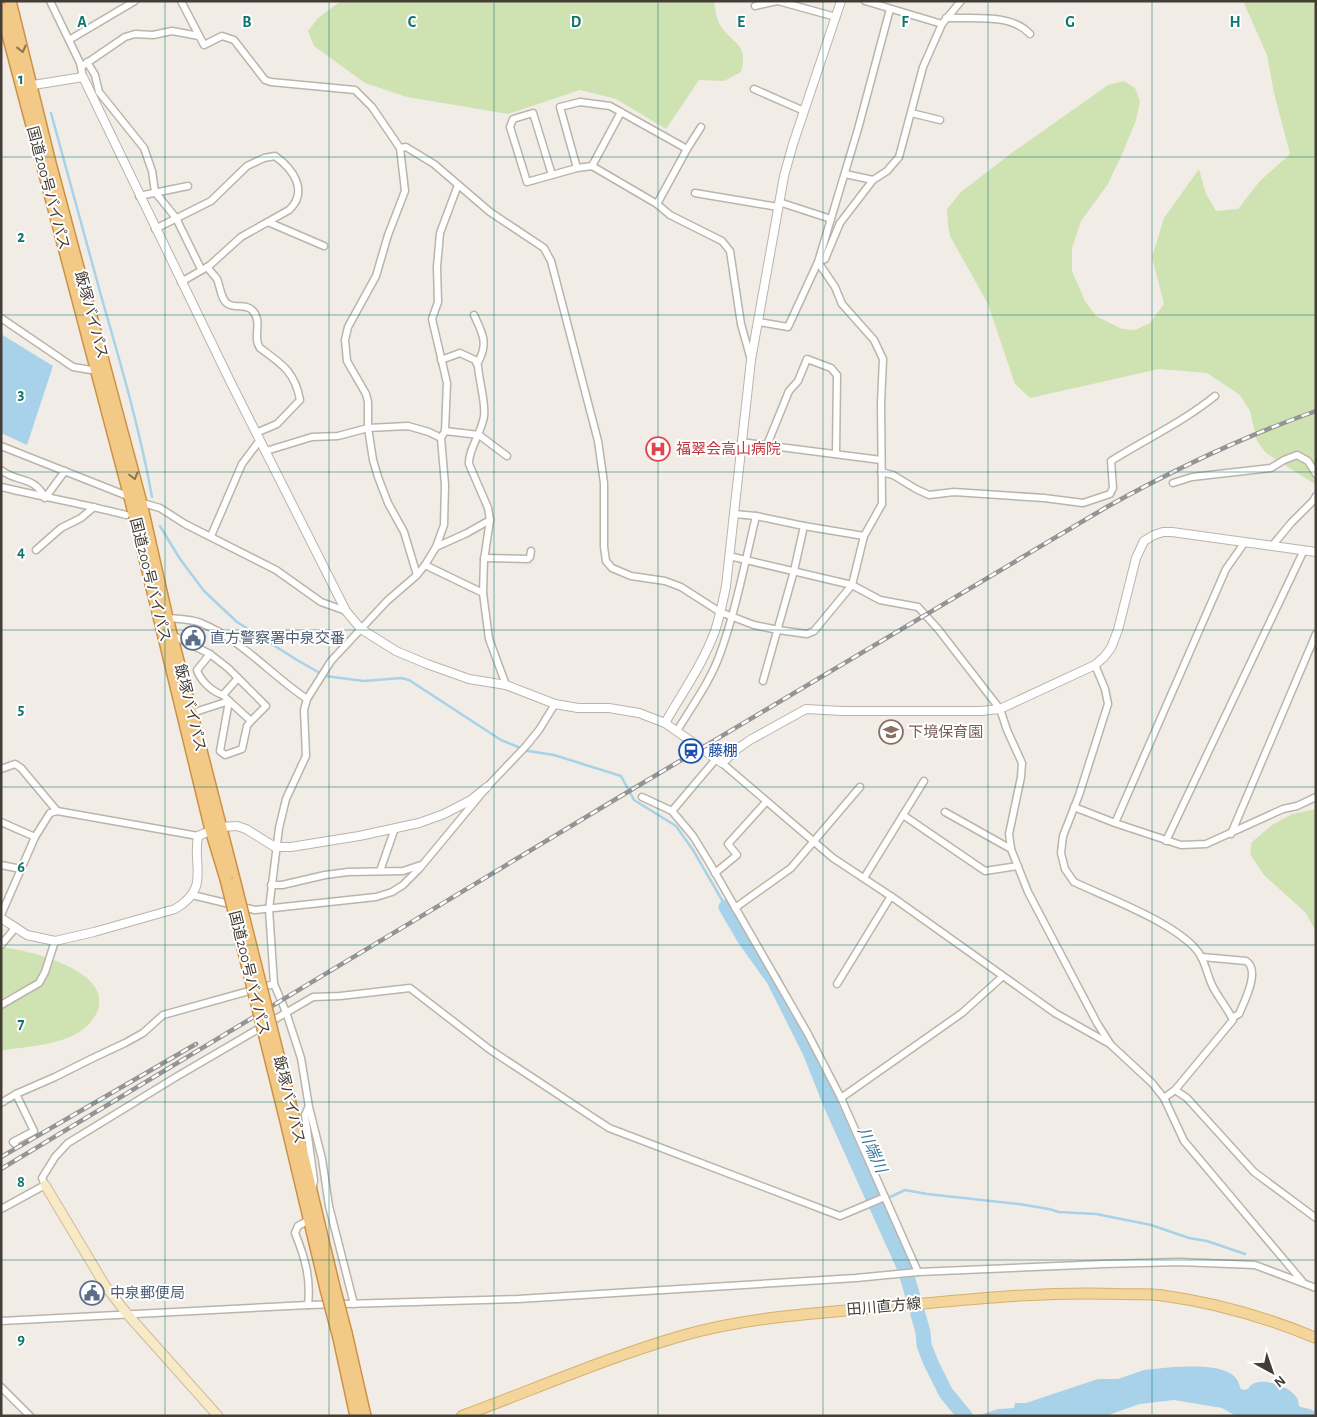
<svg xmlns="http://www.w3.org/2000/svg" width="1317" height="1417" font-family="'Alegreya Sans','Noto Sans JP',sans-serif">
<rect width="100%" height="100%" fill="#f1ede6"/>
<g fill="#cfe2b2">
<path d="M341,1H714C715,8 716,18 720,25C733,45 749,43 741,72L724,81L699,80L666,129L616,99L580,90L508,114L407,97L365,83L314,46L308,31L318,18Z"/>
<path d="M1243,1H1316V485L1266,453L1257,441L1250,411L1240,395L1207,373L1159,369L1030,398L1015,384L988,304L950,236L948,225L947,209L961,192L1013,152L1108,85L1124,81L1135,88L1140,101L1136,120L1123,152L1108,184L1081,221L1072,248V271L1085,301L1096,316L1122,329L1135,330L1150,323L1164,304L1152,257L1164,218L1199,169L1206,194L1216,211L1238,209L1259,182L1290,154L1274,93L1267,55Z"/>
<path d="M1316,809V932L1306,913L1264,875L1250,854L1252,842L1272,825L1292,814Z"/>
<path d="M1,947C27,950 88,965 98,993C99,996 99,1001 99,1005C98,1015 88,1027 79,1032C57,1046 26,1046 1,1051Z"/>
</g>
<g fill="#a7d2e9">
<path d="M1,334L53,366L27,445L1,433Z"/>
<path d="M1173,1367C1191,1367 1237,1362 1240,1388L1243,1390L1248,1389C1255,1374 1290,1385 1297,1398C1298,1399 1299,1405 1299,1406C1304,1409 1307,1407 1314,1411L1316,1410V1416H1236L1222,1408L1174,1400L1140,1404L1105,1416H977L998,1409L1014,1408L1015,1403H1026L1098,1379H1118L1144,1370Z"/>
</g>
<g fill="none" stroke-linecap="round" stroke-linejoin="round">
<g stroke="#a7d2e9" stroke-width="2.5">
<path d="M51,113C68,175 85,237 102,299C121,365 140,430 152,497"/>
<path d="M160,526L180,559L204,591L237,622L297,660L325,676L364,681L401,678L409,680L501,740L528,751L554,755L621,776L634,800L676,826L693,850L726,907"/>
<path d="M886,1199L905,1190L927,1194L1019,1204L1049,1209L1059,1212L1096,1214L1151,1225L1189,1238L1207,1241L1245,1254"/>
</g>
<path stroke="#a7d2e9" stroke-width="15" d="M726,907L744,938L774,980L810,1052L832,1107L905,1269L923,1332L924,1345L931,1363L946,1393L965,1416"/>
<g stroke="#bbb4a9" stroke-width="9">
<g id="minor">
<path d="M50,1L80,63L83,77"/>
<path d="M181,1L204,45L222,36L234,40L265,80L271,82L355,90L372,107L400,148L405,191L388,235L376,276L348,327L345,340L347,361L366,394L368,402V428L373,460L378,477L388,503L404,532L417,575"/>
<path d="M778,1L836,17"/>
<path d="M865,1L942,24"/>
<path d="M755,6L777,1"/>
<path d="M946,18C973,19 1011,13 1030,34"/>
<path d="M69,40L135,1"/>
<path d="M87,62L95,75L99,92L144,148L152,171L155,192L176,218L201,269"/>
<path d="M81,67L125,37L135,34L153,35L172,31L199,36"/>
<path d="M754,89L804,111"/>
<path d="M911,113L940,120"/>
<path d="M400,148L406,147L434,164L490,212L544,248L551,261L598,441L604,483V547L606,561L612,568L631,576L665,581L681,587L720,612L754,625L778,630L807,634L814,631L852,585L864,536L882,504L881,403L883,359L874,340L842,304L835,287L818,262"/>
<path d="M592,166L621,112"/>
<path d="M577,168L560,107L580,102L610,106L687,149"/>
<path d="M845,174L873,180"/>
<path d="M552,175L533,113L513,119L510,127L527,182L577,168L592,166L657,204L670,215L722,241L730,251L741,324L751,360"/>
<path d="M695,193L778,207"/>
<path d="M139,196L188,186"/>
<path d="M779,202L831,219"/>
<path d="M657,204L687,149L701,127"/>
<path d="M268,222L324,246"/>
<path d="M155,229L211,201L247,166L264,158L275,156C293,169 309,191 289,210L241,237L209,266L181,282"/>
<path d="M818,262L825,259L840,223L873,180L887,171L899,157L923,67L942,24L961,1"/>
<path d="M207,267C210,271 214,275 217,279C220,286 221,300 228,304C236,309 246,303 253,311C263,323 252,337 260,348C282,364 295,372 300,400L277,424L256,433"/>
<path d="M474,315C483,334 489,344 477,364"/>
<path d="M1,318L73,367L97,371"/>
<path d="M759,322L788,327L818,262L858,129L890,9"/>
<path d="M441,360L460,353L475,360L478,366C479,381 486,404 484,416C482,432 468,450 469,464L488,508L490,520L484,560L483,593L489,639L506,685"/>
<path d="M445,431L479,435L507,456"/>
<path d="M741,442L881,460"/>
<path d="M767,445L789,391L798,381L807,359L831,368L837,375L836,454"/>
<path d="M1,446L130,497"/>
<path d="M266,451L312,437L338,436L368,428L408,426L429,432L441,438"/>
<path d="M1,470C17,483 34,475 45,498L65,471"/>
<path d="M881,472L893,475L916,489L929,495L954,492L1044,498L1083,503L1110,494L1113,488L1111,461C1146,439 1183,422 1215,396"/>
<path d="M1173,483L1192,477L1271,468L1284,460L1297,455L1308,461L1316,474"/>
<path d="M1,487C43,497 84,504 126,515"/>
<path d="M139,502L160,508L185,524L276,570L321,602L346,611"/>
<path d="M734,514L756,516L804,526L864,536"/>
<path d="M211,536L242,464L260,440"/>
<path d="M1272,546L1291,523L1313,501L1316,496"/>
<path d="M436,547L467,533L490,520"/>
<path d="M36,550L61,528L81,518L94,507"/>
<path d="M729,556L852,585L880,600L918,607L938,629L1000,709L1007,730L1022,763L1021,777L1009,834L1011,849L1028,892L1097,1023L1111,1045L1152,1083L1164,1098L1184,1141L1302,1281"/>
<path d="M484,558L528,559L530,557L531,551"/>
<path d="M425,565L483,593"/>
<path d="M167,618C178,619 191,619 201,623C242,640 271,675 307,699"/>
<path d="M172,635L210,654L228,668L266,706L251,721L229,701L192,713"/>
<path d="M210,654L197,670C200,680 212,692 223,695"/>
<path d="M1095,665L1105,689L1108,704L1079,795L1063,836L1061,853L1065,869L1074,882C1108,898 1168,920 1194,947C1205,958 1206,972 1212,985C1217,996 1226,1006 1232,1018"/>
<path d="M238,678L223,695L229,701L220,751L225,755L242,749L247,726L251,721"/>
<path d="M763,681L794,571L804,526"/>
<path d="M677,731C692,706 710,682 720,654C736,610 745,562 756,516"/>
<path d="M722,763L833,858L895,899L1055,1013L1110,1044"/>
<path d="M1,769L15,764L21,768L57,811"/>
<path d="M642,797L672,811L693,836L709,862L808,1034L841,1098L918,1272"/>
<path d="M1074,807L1115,823L1181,845L1206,844L1283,809L1297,806L1316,797"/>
<path d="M672,811L716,759"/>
<path d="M945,812L1011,849"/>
<path d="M903,815L985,871L1018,866"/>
<path d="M1,822L35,837"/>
<path d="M1115,823L1226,569L1245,542"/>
<path d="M1231,834L1316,634"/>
<path d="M1166,841L1304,550"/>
<path d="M1,865L21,869"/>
<path d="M380,871L395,828"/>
<path d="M715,873L737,855L728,844L766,802"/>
<path d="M864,878L924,781"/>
<path d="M271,885H282L325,875L348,872L403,871L421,865"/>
<path d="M192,895L255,910L376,897L392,892L403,885L419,869L487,787L526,746L539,730L555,704"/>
<path d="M735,908L791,868L860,787"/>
<path d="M1,915L35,837L50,813L57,811L198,836"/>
<path d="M1,945L16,927"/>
<path d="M837,984L891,896"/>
<path d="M1,1005L39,983L45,972L55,941"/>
<path d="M1175,1090L1187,1098L1254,1172L1316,1218"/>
<path d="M841,1098L962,1013L1002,977"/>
<path d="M1164,1098L1175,1090L1233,1020L1232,1018L1239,1014C1244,1002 1261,970 1246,961L1202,957"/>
<path d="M1,1103L16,1094L55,1077L91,1059L125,1043L143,1033L163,1015L274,984"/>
<path d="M308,1108L305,1115L314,1180L313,1187"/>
<path d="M15,1144L13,1142L34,1131L16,1094"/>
<path d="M1,1209L45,1185L42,1178L55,1157L68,1143L176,1077L313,997L340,996L410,988L489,1049L609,1128L840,1216L885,1197"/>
<path d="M354,1304L329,1206L322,1159L309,1107L301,1058L286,1012L274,984L269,909L279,828L286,799L306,756L304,710L307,699L331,661L387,601L417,575L425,565L436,547L444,525L445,485L441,438L445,431L447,383L432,319L438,302L437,267L440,233L458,185"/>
<path d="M308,1305C311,1278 305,1258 295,1233L298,1226L309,1220"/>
<path d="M1,1321L308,1305L518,1299L856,1278L918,1272L1104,1264L1179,1262L1255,1265L1316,1288"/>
<path d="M1,1387L30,1416"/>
</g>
</g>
<g stroke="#bbb4a9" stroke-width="10">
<g id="tertiary">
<path d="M27,86L83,77L230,381L346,611L361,629L396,651L427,664L469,679L506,685L555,704L578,708H609L639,713L665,723L722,763L737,749L750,740L806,709L842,711H981L1000,709L1095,665L1104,657L1111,648L1118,630L1136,558L1144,541L1154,535L1163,532H1172L1316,552"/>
<path d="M665,723C682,693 703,664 715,631C720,616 723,601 726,586L751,360L784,176L793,144L841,1"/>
<path d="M1,918L27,935L55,941L94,932L175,909C211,888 192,866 198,836L220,827L237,826L246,829L275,847H291L359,836L419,823L444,814L471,800L487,787"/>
</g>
</g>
<g stroke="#cdbc99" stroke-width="11">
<path id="secondary" d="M45,1185L106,1287L128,1315L218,1416"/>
</g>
<g stroke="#d7b06d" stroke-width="12">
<path id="primary" d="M462,1416C535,1389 606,1358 681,1336C747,1317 818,1313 886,1307C964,1300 1041,1291 1119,1294C1132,1294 1146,1294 1159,1295C1212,1302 1266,1317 1316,1338"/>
</g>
<g stroke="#ce9143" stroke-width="14">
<g id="trunk">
<path d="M10,1L50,163L141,503L167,618L235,883"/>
<path d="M1,8L130,497L211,830L226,879"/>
<path d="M292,1111L334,1287"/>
<path d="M285,1117L326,1289"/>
<path d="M346,1333L365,1416"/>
<path d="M339,1338L356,1416"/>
</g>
</g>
<use href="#minor" stroke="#fff" stroke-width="6"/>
<use href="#tertiary" stroke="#fff" stroke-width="8"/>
<use href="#secondary" stroke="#f9eac7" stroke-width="9"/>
<use href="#primary" stroke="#f4d59b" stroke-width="10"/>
<use href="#trunk" stroke="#f2c986" stroke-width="11"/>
<g stroke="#949494" stroke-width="4.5">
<g id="rail">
<path d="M1,1157L196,1044"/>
<path d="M1,1169L626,793L1105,508C1173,470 1242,437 1316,411"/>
</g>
</g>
<use href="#rail" stroke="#fff" stroke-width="2.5" stroke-dasharray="8" stroke-linecap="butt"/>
<g stroke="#ce9143" stroke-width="14" stroke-linecap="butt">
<g id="trunk-bridge">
<path d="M226,879L285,1117"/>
<path d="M235,883L292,1111"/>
<path d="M334,1287L346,1333"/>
<path d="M326,1289L339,1338"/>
</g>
</g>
<use href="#trunk-bridge" stroke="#f2c986" stroke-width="11"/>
</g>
<defs><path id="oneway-chevron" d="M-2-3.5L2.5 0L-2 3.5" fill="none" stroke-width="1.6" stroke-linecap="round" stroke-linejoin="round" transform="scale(1.25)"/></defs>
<g stroke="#897556">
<use href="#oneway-chevron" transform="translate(22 49) rotate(76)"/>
<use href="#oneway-chevron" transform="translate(134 476) rotate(75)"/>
</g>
<path fill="none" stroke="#0f766e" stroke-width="1" stroke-opacity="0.55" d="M165,1V1416M329,1V1416M494,1V1416M658,1V1416M823,1V1416M988,1V1416M1152,1V1416M1,157H1316M1,315H1316M1,472H1316M1,630H1316M1,787H1316M1,945H1316M1,1102H1316M1,1260H1316"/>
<defs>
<g id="hospital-ring" transform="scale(1.25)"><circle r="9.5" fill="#fff" stroke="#e0444e" stroke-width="1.5"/><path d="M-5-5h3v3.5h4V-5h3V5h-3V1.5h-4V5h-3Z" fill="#e0444e"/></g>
<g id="civic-ring" transform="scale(1.25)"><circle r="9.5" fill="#fff" stroke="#5c6f8a" stroke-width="1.5"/><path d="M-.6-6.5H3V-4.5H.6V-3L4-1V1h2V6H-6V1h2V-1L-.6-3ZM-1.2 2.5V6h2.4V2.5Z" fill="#5c6f8a"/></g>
<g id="school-ring" transform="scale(1.25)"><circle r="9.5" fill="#fff" stroke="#8d6e63" stroke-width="1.5"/><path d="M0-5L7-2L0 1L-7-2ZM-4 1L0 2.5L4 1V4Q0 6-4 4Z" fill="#8d6e63"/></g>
<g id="station-ring" transform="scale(1.25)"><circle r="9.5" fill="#fff" stroke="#1a4fb4" stroke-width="1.5"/><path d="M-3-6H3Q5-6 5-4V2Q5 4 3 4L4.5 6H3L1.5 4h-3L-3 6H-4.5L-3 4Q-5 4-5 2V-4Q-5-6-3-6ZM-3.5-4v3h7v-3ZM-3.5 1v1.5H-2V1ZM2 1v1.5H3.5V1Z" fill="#1a4fb4"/></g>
</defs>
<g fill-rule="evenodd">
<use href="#hospital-ring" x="658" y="449"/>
<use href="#civic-ring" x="193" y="638"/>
<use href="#school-ring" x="891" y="732"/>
<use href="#station-ring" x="691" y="751"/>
<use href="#civic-ring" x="92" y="1293"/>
</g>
<g text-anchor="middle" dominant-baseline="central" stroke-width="4" stroke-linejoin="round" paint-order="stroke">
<g font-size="15" fill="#433d36" stroke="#fff">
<text transform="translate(48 188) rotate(75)">国道200号バイパス</text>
<text transform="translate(91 315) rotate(75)">飯塚バイパス</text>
<text transform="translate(150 580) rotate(76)">国道200号バイパス</text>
<text transform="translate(190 708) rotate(76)">飯塚バイパス</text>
<text transform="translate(249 973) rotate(76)">国道200号バイパス</text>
<text transform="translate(289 1100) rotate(76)">飯塚バイパス</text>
<text transform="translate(884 1307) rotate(-5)">田川直方線</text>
</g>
<g font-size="15" fill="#be3a42" stroke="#fff" text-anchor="start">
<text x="676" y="449">福翠会高山病院</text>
</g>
<g font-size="15" fill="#4e5e75" stroke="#fff" text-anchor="start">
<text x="210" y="638">直方警察署中泉交番</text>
<text x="110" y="1293">中泉郵便局</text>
</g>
<g font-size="15" fill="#785e54" stroke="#fff" text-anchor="start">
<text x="908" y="732">下境保育園</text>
</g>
<g font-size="15" fill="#164399" stroke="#fff" text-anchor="start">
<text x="708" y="751">藤棚</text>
</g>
<g font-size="16" font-style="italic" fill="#38799d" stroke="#fff">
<text transform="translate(872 1150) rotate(66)">川端川</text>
</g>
</g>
<g font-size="16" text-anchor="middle" font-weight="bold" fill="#0f766e" stroke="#fff" stroke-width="4" stroke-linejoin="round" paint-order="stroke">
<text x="82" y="27">A</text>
<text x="247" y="27">B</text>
<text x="412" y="27">C</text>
<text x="576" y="27">D</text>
<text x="741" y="27">E</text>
<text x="905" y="27">F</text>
<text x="1070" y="27">G</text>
<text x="1235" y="27">H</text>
<text x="21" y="84">1</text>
<text x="21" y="242">2</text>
<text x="21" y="399">3</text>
<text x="21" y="557">4</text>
<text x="21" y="714">5</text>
<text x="21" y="872">6</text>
<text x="21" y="1029">7</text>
<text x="21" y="1187">8</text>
<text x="21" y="1344">9</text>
</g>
<rect width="1317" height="1417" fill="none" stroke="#433d36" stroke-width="5"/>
<g transform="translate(1272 1372) rotate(140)" stroke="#ffffff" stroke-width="4" paint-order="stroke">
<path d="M0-4L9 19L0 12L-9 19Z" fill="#433d36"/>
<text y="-8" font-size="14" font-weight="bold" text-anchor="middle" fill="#433d36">N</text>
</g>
</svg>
